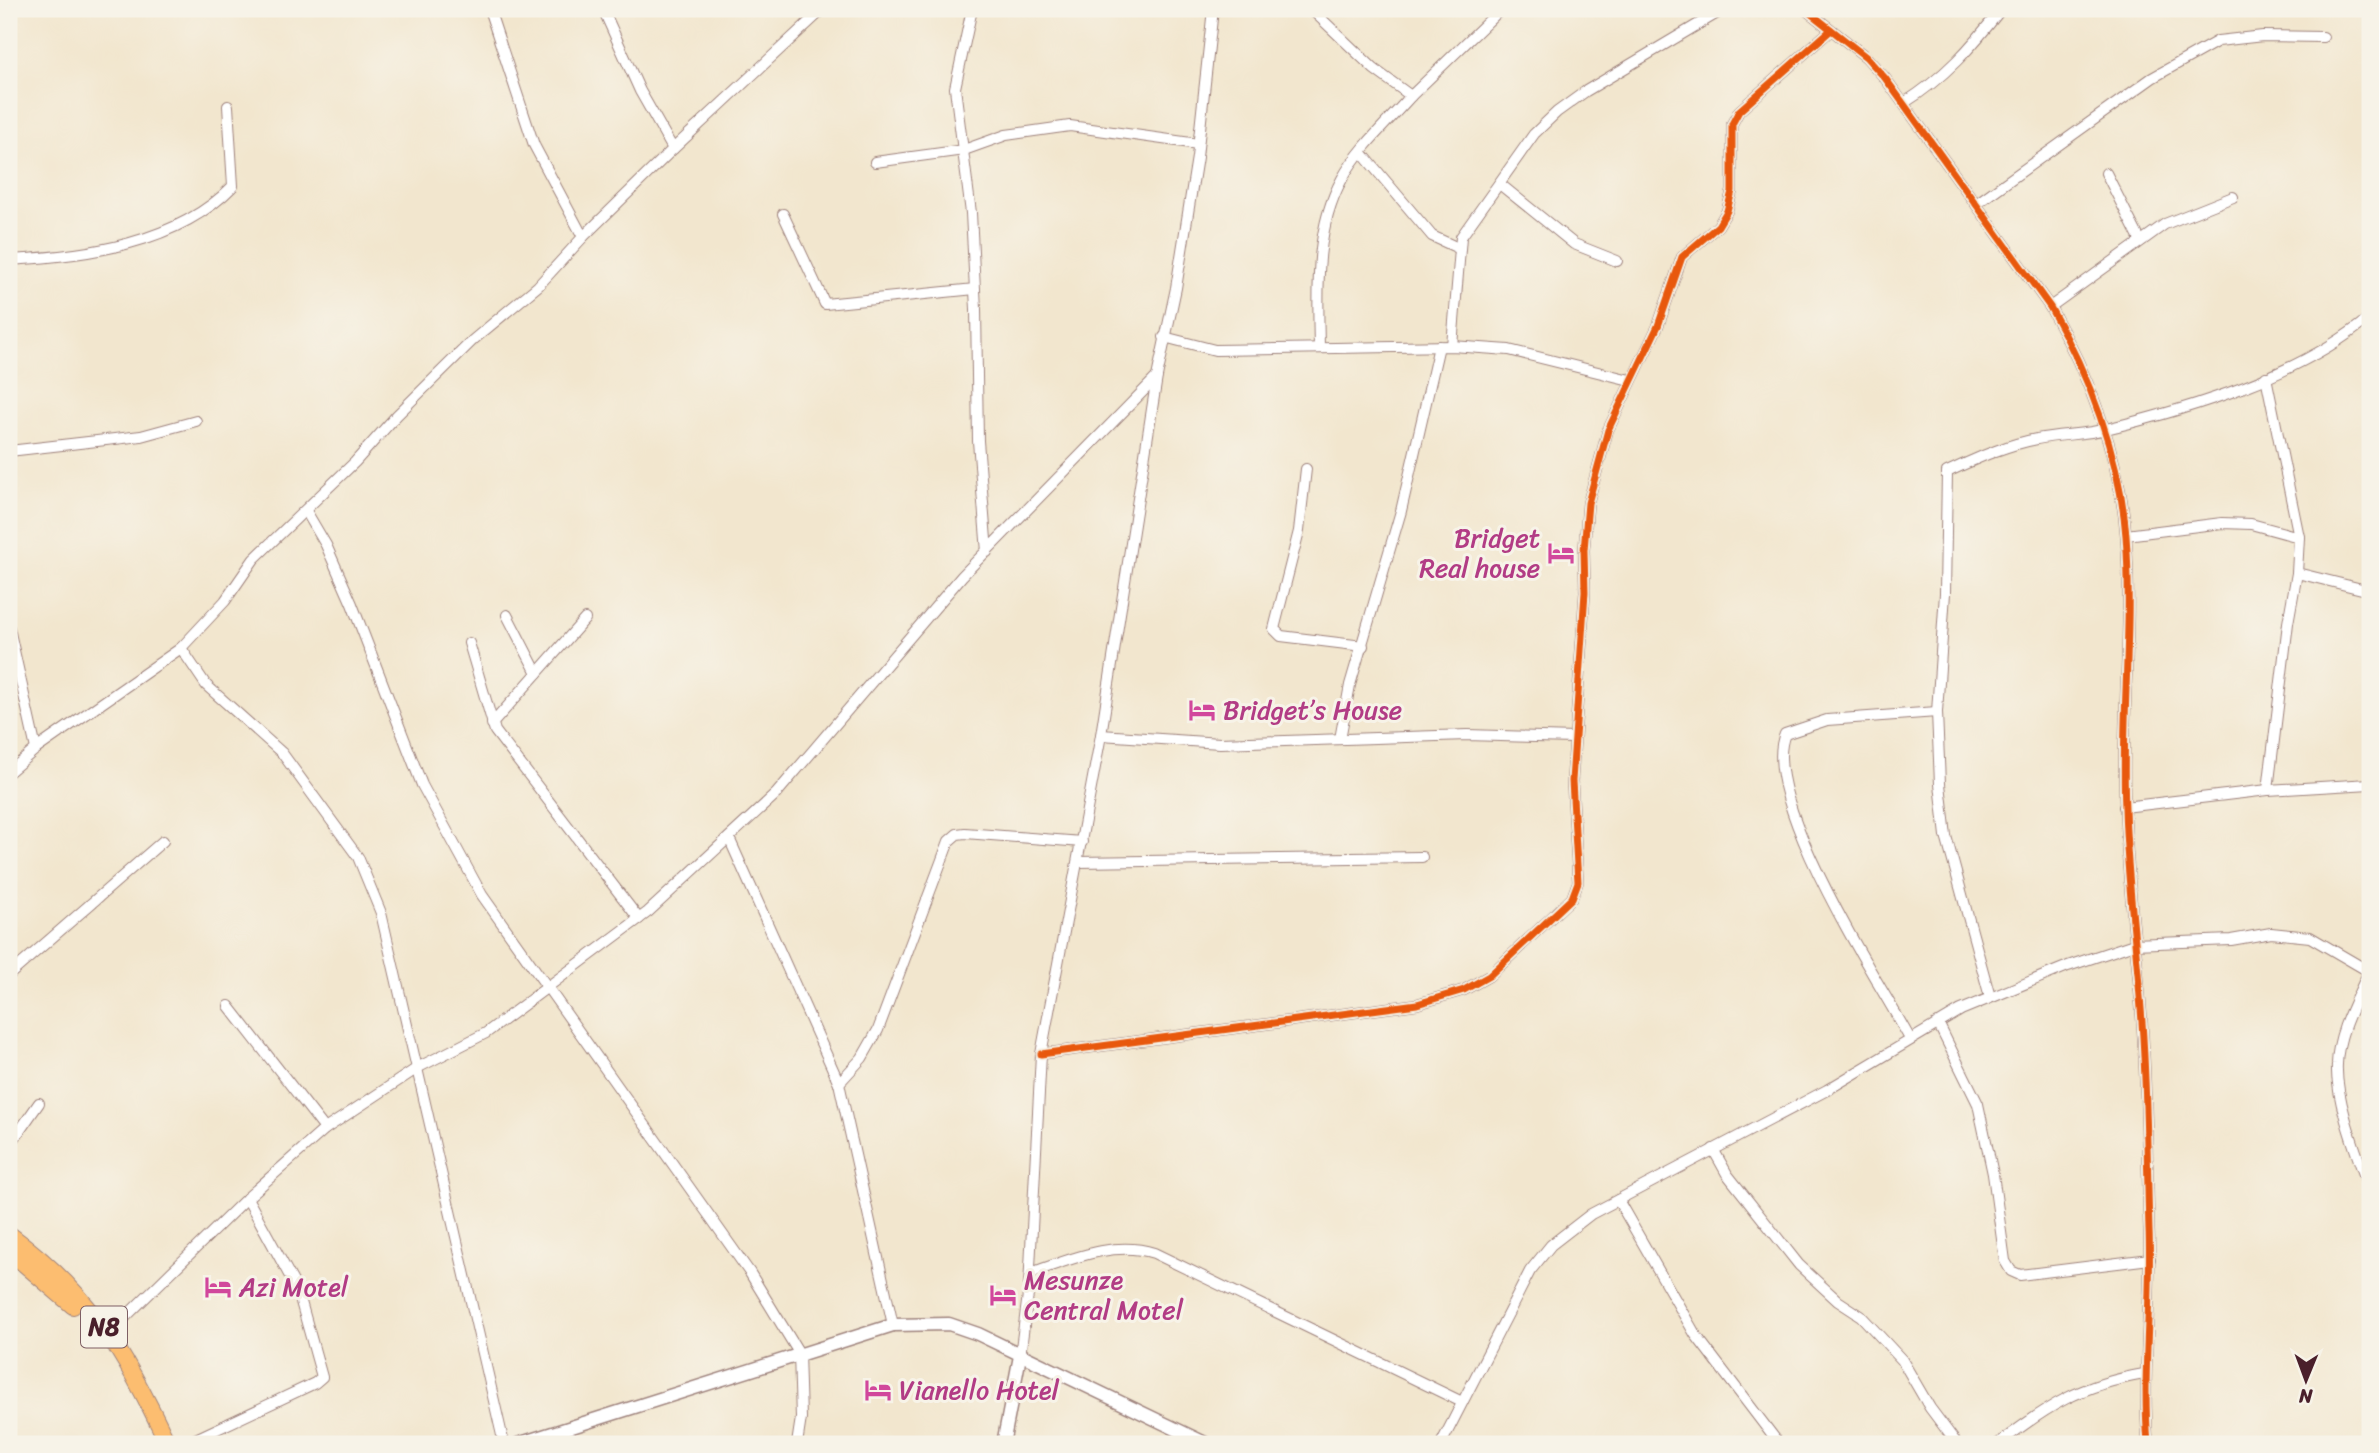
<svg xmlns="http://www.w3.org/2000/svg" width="2379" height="1453" font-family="Sriracha,sans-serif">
<rect width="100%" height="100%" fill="#f7f3e8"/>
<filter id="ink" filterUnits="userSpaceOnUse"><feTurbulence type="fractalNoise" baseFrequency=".0143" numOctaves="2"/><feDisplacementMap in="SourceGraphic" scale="14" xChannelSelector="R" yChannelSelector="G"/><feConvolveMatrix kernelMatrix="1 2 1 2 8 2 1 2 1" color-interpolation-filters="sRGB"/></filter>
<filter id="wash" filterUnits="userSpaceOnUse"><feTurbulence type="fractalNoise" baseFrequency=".00686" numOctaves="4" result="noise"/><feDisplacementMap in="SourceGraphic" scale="28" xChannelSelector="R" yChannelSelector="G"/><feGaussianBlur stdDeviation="1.57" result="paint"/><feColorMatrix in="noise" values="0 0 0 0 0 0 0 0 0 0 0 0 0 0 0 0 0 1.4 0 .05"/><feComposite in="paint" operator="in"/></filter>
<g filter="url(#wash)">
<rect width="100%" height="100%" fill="#f2e6ce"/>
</g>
<g filter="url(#ink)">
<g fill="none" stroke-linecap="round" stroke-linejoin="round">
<g stroke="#9e827c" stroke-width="12">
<g id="minor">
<path d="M489,9L534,145L583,237"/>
<path d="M603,9L640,91L673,149"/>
<path d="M972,9L955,88L971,213L976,309L978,441L987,552"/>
<path d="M1311,9L1374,69L1411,96L1501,9"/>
<path d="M1805,9L1866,57L1885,78L2050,307C2089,375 2120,456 2126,536C2133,626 2121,718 2125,808C2127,879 2137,950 2142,1022C2147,1091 2147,1161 2149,1230C2152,1302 2142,1373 2148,1444"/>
<path d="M1904,103C1944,78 1972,47 2001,9"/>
<path d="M1362,153L1432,236L1458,248"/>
<path d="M875,162L964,150L1006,135L1070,126L1198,144"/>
<path d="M2106,173L2140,240"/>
<path d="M1501,185L1574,244L1617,261"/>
<path d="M1976,204L2152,78L2218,41L2263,36L2323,37"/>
<path d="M783,214L825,304L975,289"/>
<path d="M9,260C86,256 177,244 233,186L228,106"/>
<path d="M2050,307L2165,224L2233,197"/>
<path d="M1164,337L1215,350L1452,346L1509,350L1630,380"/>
<path d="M1452,346L1461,237L1534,134L1557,112L1586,91L1724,9"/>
<path d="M1319,348C1318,292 1314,230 1342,179C1358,149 1388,122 1411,96"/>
<path d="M2266,377L2299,537L2297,573L2288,623L2268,790"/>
<path d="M9,451L141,436L196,421"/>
<path d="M1306,469L1299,531L1274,629L1281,636L1363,646"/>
<path d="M306,511L326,545L352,604L422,785L482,895L750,1273L799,1353L801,1418L797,1444"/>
<path d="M2126,535L2222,523L2251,524L2299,537"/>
<path d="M2297,573L2370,591"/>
<path d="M507,615L537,673"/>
<path d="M9,628L36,749"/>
<path d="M469,643L495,731L639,919"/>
<path d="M181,648L206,685L282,753L358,857L381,913L504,1444"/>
<path d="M492,724L585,619"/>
<path d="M1101,735L1220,743L1467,735L1574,738"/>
<path d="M1340,739L1350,685L1401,511L1439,346"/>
<path d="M9,772L36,749L181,648L225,601L254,559L355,462L397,415L473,340L538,286L583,237L673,149L823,9"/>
<path d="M2124,807L2268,790L2370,784"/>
<path d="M729,838L839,1083L893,1325"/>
<path d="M1078,862L1422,857"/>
<path d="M2369,971C2356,1001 2338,1031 2337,1064C2335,1100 2358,1157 2370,1191"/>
<path d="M9,975L163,841"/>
<path d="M1990,997L1946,836L1940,784L1937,712L1945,593L1947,472C1976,459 2005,445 2037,439C2060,434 2084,435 2106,429C2193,408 2301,375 2370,317"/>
<path d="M229,1006L325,1129"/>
<path d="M1938,1023L1978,1104L1993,1174L2005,1261L2011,1271L2020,1275L2150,1259"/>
<path d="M1910,1039C1877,978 1758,797 1785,734L1827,720L1937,712"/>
<path d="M1041,1054L1417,1004L1464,990L1489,976L1572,898L1578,882L1572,781L1585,592L1584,550L1588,503L1608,430L1658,326L1682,257L1718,226L1727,211L1732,191V124L1739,111L1831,30"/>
<path d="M839,1083L862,1058L878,1030L949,841L957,834L965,833L1082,842"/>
<path d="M9,1146L39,1103"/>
<path d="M1713,1149L1727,1174L1799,1265L1838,1301L1861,1316L1902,1360L1930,1408L1957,1444"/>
<path d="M1618,1200L1695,1334L1779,1444"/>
<path d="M1030,1273C1070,1260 1112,1240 1154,1253L1462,1402"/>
<path d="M106,1336L247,1198L325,1129L419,1067L486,1033L648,912L776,794L962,576L1157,377"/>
<path d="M1020,1356L1029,1287L1041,1054L1101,735L1157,377L1176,288L1197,157L1213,9"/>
<path d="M185,1444L315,1383L322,1377L298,1291L247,1198"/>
<path d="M1441,1444L1530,1271L1551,1245L1591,1214L1827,1090L1961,1010L2068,966L2134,944L2231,940L2271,933L2310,937L2370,972"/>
<path d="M1998,1444C2049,1405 2080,1385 2144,1374"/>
</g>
</g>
<g stroke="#9e827c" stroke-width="15">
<g id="tertiary">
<path d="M518,1444L893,1325L949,1324L978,1334L1207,1444"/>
<path d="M1003,1444L1020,1356"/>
</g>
</g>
<g stroke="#9e827c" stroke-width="18">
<g id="trunk">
<path d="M9,1234C91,1294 126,1354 168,1444"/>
<path d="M9,1251L73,1306"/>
</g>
</g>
<use href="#minor" stroke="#fff" stroke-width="10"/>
<use href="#tertiary" stroke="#fff" stroke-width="12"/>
<use href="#trunk" stroke="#fcbd6f" stroke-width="16"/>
<g stroke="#f7f3e8" stroke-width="11">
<g id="cycleway">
<path d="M1805,9L1866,57L1885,78L2050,307C2089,375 2120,456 2126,536C2133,626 2121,718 2125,808C2127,879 2137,950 2142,1022C2147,1091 2147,1161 2149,1230C2152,1302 2142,1373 2148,1444"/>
<path d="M1041,1054L1417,1004L1464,990L1489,976L1572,898L1578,882L1572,781L1585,592L1584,550L1588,503L1608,430L1658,326L1682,257L1718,226L1727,211L1732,191V124L1739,111L1831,30"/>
</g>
</g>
<use href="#cycleway" stroke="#e8590c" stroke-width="7"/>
</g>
</g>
<defs>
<g id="hotel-bare" transform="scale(2.1)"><path d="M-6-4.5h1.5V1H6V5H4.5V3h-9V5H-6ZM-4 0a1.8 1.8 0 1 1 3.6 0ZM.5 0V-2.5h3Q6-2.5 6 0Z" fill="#d1479c" stroke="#f7f3e8" stroke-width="2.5" paint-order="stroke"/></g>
</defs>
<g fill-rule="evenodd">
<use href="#hotel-bare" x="1561" y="553"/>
<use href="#hotel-bare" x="1202" y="710"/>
<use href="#hotel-bare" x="218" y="1287"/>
<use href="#hotel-bare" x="1003" y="1295"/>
<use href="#hotel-bare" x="878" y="1390"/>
</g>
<g text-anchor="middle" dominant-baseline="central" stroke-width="6" stroke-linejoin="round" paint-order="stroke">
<rect fill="#f7f3e8" stroke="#7e5f64" stroke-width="2" x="81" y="1306.5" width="46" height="41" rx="5"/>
<g font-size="24" font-weight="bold" fill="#4a1f2b">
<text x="104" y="1327">N8</text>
</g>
<g font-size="26" fill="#b23c85" stroke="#f7f3e8" text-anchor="start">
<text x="1540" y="538" text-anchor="end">Bridget<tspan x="1540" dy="30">Real house</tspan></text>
<text x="1223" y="710">Bridget’s House</text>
<text x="1024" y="1280">Mesunze<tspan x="1024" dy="30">Central Motel</tspan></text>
<text x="239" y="1287">Azi Motel</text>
<text x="899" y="1390">Vianello Hotel</text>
</g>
</g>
<rect width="2379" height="1453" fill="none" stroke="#f7f3e8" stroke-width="35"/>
<g transform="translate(2306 1380) rotate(181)" stroke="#f7f3e8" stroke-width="5" paint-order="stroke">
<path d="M0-5L12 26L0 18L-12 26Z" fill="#4a1f2b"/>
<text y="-10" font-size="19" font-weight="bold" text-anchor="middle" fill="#4a1f2b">N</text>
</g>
</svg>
